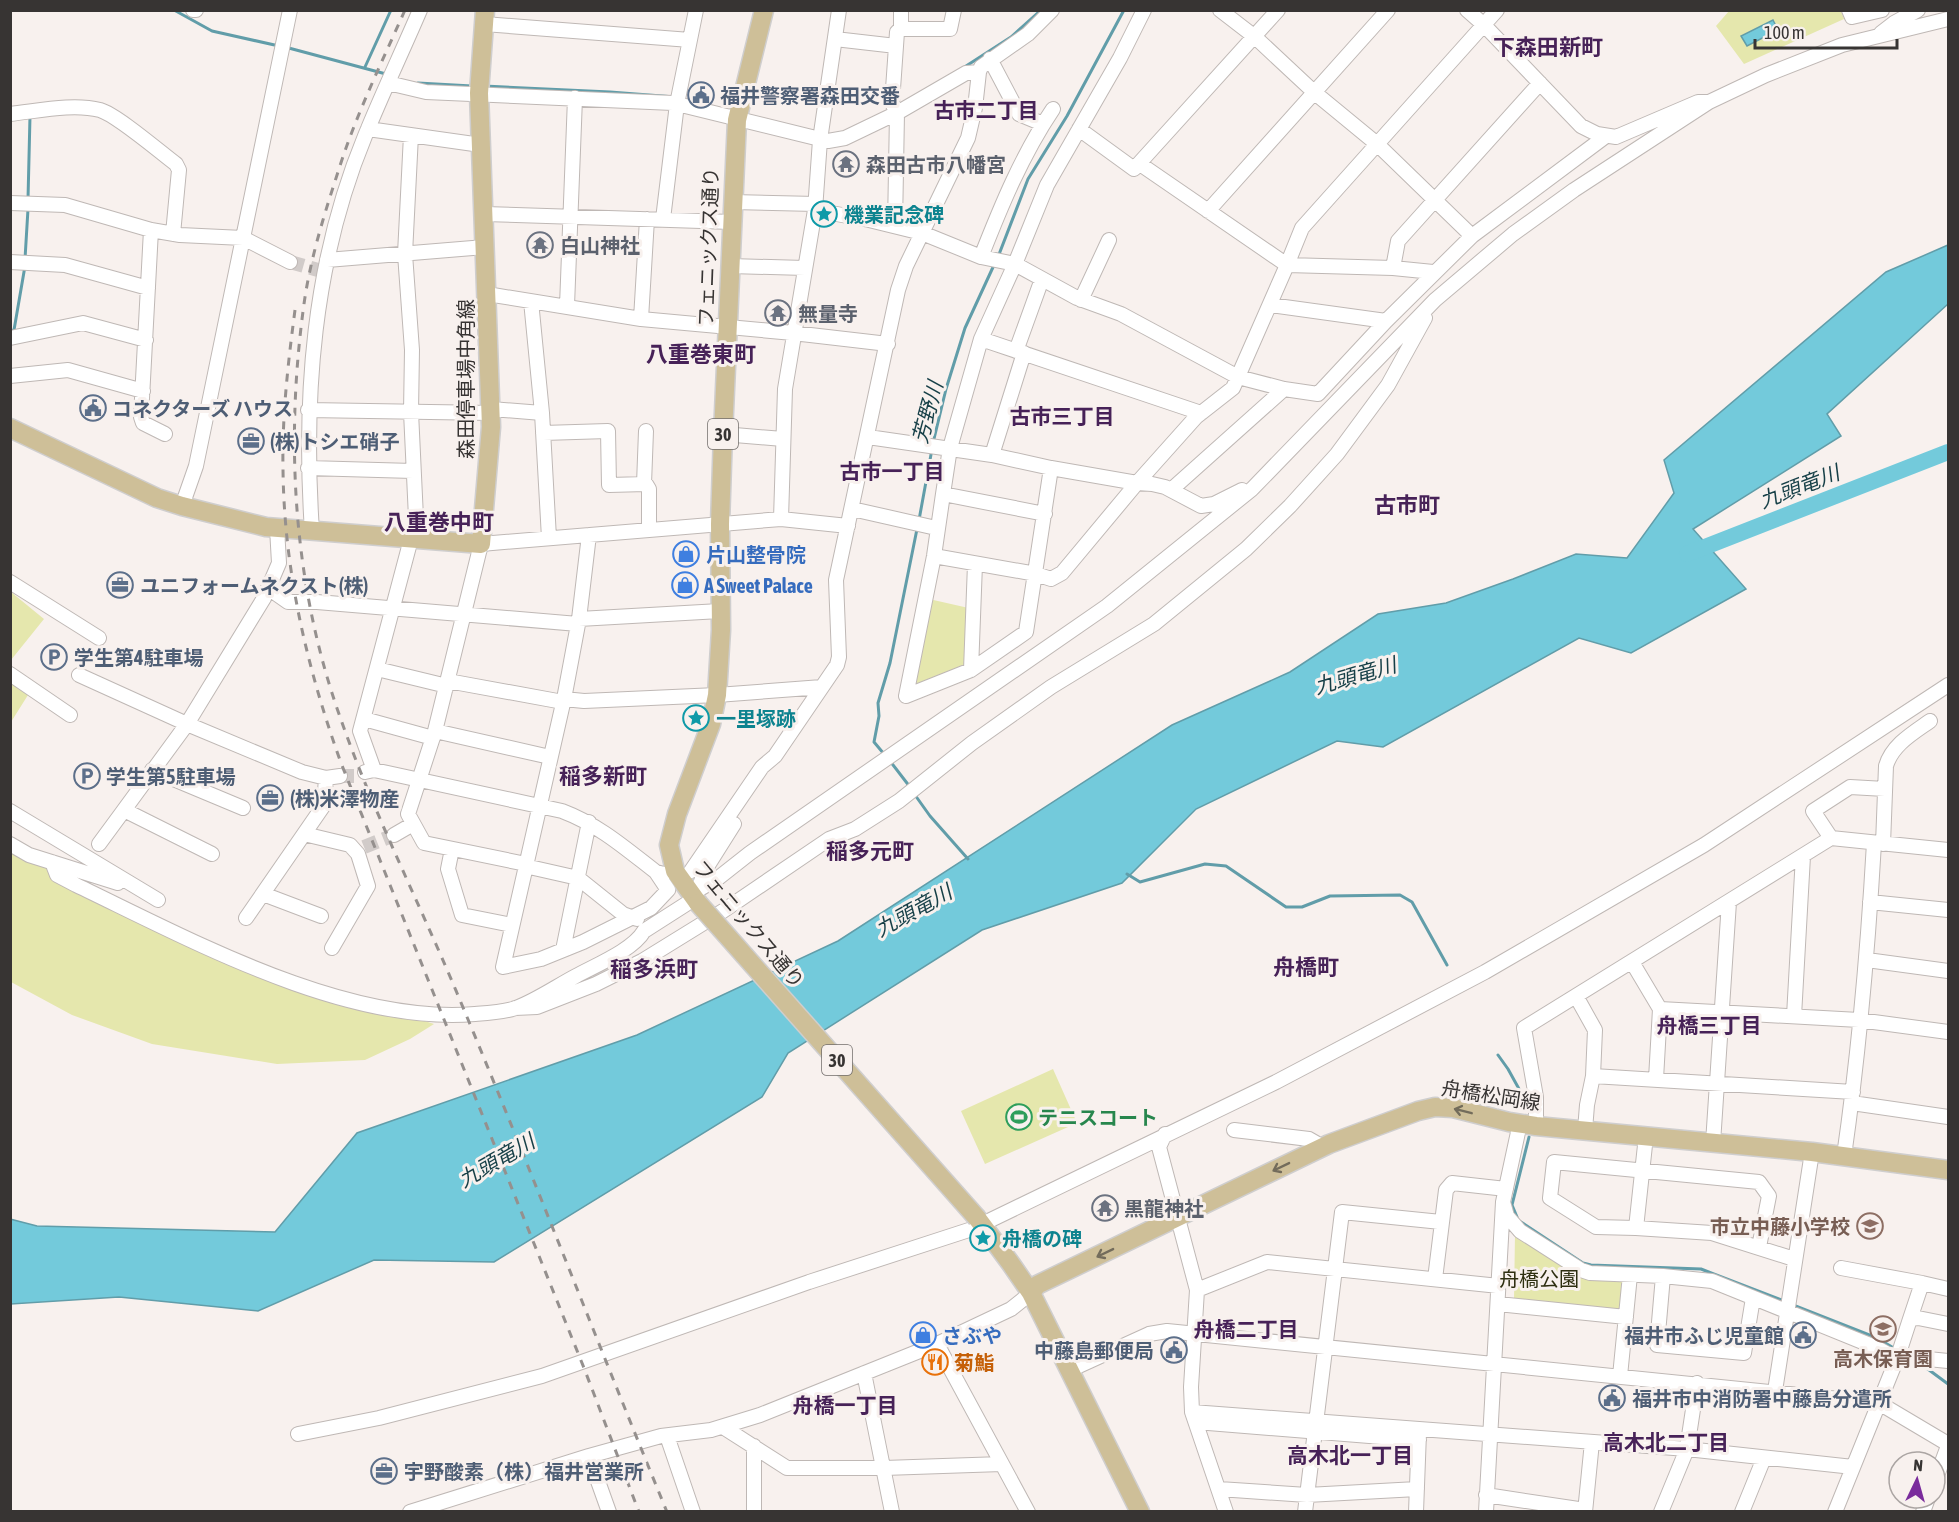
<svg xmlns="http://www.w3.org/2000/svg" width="1959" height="1522" font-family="'Asap Condensed','Noto Sans JP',sans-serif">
<rect width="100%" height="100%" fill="#f8f1ee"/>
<!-- green -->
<path fill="#e5e7ad" d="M1729,11h112l3,8 -100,45 -28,-38z
M11,592l33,27 -33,41v-69z
M929,599l44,10 -2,61 -65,23z
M11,683l17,12 -17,27z
M10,839l156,87 121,50 147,48 -24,15 -45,21 -88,4 -125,-20 -80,-29 -61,-33z
M1053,1069l24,54 -92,41 -24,-53z
M1515,1235l15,7 12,9 83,29 -3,33 -108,-13z"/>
<!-- water -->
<path fill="#73cadb" stroke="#619da9" stroke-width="1.5" d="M1773,20l5,10 -31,16 -6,-10z
M1948,245v59l-121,110 14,22 -148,93 53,60 -115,64 -52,-15 -196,109 -46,-6 -141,68 -74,74 -140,47 -194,123 -26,44 -268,165 -120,-2 -116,51 -139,-14 -108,7 -1,-85 27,7 238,6 82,-99 280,-98 201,-94 334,-216 118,-53 88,-58 68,-11 67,-24 63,-25 51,4 47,-65 -10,-33 222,-188z"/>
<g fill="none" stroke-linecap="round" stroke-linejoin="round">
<!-- stream -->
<path stroke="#619da9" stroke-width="3" d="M174,10l38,21 67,15
M285,47l101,27
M365,67l26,-57
M963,68l48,-31 30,-27
M418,83l54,3
M484,86l126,6 65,5
M28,199l2,-83
M998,257l30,-78 39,-63 57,-106
M25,259l3,-50
M10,331l4,-1 11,-64
M933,443l13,-54 19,-61 29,-63
M919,520l13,-71
M884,754l-10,-12 5,-26 -1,-13 12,-40 27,-134
M890,761l20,26
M915,795l15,21 38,43
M1127,874l13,8 65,-18 21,2 60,41h16l28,-11 70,-1 12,7 35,63
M1498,1055l10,14 21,38
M1517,1217l-5,-12 17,-68
M1521,1222l62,41 8,2 110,4 83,32
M1793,1305l84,33 20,12
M1921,1364l27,20"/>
<!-- river -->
<path stroke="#73cadb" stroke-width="16" d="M1687,554l261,-102"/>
<!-- minor-tunnel -->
<path stroke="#d1cbc9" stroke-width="14" stroke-dasharray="14 7" stroke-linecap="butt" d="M290,262l28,8
M340,776h14l11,-4
M364,847l30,-12"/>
<!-- minor casing -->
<g stroke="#bfb8b5" stroke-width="16">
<path id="minor" d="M193,10h3
M1220,10l35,27 60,56 62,51 95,92
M1467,10l17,15 97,101 16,8 19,3 82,-35h11l57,-27 76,-30 106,-26
M1849,10l3,7 30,-7
M484,24l206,16
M901,29v-19
M1881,33l13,-10 24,-13
M835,39l61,7
M990,59l29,55 24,10
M388,83l38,9 247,11 155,38 17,-3 52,-25 69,-40 13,-1
M10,114c28,-3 63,-11 90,-4 17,5 60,42 76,54l3,6 -6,64
M368,129l113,16
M1079,129l55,40 144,-159
M411,135l-6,119 7,96 -1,62 6,127
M1140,164l147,101 106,3 40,4
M732,202l84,2
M10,203l55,2 86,25 29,5 63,3 47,24
M815,210l54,10 53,13 59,24 34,7 62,34 44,16 117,63 46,12 34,5 68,-73 86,-85 134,-100
M1208,211l180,-201
M484,214l248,8
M663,219l14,-115 19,-94
M895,226l2,-113 -5,-10 5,-71 4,-3h49l4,-19
M151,230l-10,187 2,6 22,11
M981,257c20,-51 41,-102 72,-148
M327,260l158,-13
M10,262l55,3 83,23
M730,266l75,2
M1393,268l5,-27 142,-158
M487,294l154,25 152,14 95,11
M1081,300l28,-60
M531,301l11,112 7,125
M1270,305l116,16
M567,306l8,-208
M641,319l6,-100
M10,338l73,-15 63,17
M981,339l220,74
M1016,351l26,-72
M10,376l58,-6 75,21
M491,409l51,4
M308,410l183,3
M543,433l65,-2 1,54 37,-1 3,5v41
M723,434l60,5
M868,437l124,18 59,13 86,15 15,1 13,3 36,19 13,-2 28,-14
M992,455l32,-102
M308,468l105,3
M644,484l2,-53
M1171,490l113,-101
M943,494l7,-46 31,-109 34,-75 32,-79 73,-127 24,-48
M182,506l14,-40 94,-456
M852,509l84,19
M781,519l4,-130 30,-179 5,-70 19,-130
M312,531c-9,-134 1,-269 53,-395 17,-42 37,-84 55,-126
M589,535l-10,84 -15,80 -61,268 38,-8 42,-17 68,-34 17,-18 -12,-18
M934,556l102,18 15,5 11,-6 75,-90 59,-66 37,-29 54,-123 15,-37 195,-218
M10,582l89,56
M268,588l20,14h29l261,22
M579,619l141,-8
M377,669l70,17
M971,670l4,-106
M10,674l60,41
M79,675l108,49 115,48 24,6
M448,681l115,21
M906,696l28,-140 9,-62 102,20
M906,696l65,-26 55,-38 25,-164
M564,699l20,2 133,-6 105,-8
M364,719l69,19
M435,731l115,26
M152,770l91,38
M374,770l-14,-39 51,-192
M365,772l9,-2 188,41c37,14 63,37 94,61l8,2
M10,811l148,89
M304,834l46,11 8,9 10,32 -36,62
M394,835l19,-11
M1831,838l-18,-27 37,-24 35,2
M10,844l19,11 89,28
M99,844l25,-34
M1883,844l3,-78c6,-21 27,-33 44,-45
M452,849l-4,20 14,46 50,10
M212,854l-88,-44 63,-86 77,-126 15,-35 -2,-35
M52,862l5,13 19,10c115,55 269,140 399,129 13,-1 29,-2 41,-6 21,-8 41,-22 60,-32 20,-11 57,-26 68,-45l50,-32
M526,864l-102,-21 -16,-29 27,-83 46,-187 300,-25 67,7
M525,866l53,12 45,36 14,5
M691,871l71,-104 13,-11 62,-91 2,-8 -3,-77 62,-290 8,-24 62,-128 7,-30 4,-36 2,-5 47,-33 24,-24
M698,890l7,-20 29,-46
M263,894l58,22
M691,894l26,-15 33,-26 357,-247 145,-117 183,-189 78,-66 61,-44 135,-88
M1870,902l78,8
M246,918l78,-113 2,-27 14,-2
M563,950l26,-128
M1867,960l81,11
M1632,962l28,47 -4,70
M1576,996l19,34 -2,46 -6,29 -2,25
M515,1008l22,-1 59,-23 46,-23 81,-50 106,-72 26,-10 44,-28 73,-58 79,-56 103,-63 92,-75 44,-43 47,-52 51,-69 37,-67
M1660,1009l199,11 89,12
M1794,1016l9,-160
M1593,1076l260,16
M1852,1103l96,14
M1536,1126v-29l-12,-69 307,-190 117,12
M1234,1130l75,9 14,8
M1165,1134l-6,13 38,143
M1713,1143l16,-241
M1844,1156c15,-104 24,-208 30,-313
M1503,1202l4,14 13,15 61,39 9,3 73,3 49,5 163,66 22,12
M1636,1228l10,-92
M1759,1247l10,-51 -10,-14 -205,-20 -4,36 46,29 40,1 76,5 82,26
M1841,1268l81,15
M1663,1276l-6,69 87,8 9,-55
M1435,1279l11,-89 6,-7 54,6
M1498,1304l128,13
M1910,1319l12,-36 26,6
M937,1344l91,168
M1898,1356l50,5
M1070,1370l79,-36 18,-3 712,72 69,41
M864,1373l28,139
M1620,1376l10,-101
M1775,1391l37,-239
M1192,1412l495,37 166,18
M1196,1422l223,18
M723,1427l64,41h97l118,-4
M298,1434l81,-16 163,-42 267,-94 163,-53 304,-147 209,-110 219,-127 244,-160
M667,1436l26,76
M754,1446v66
M589,1456l20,56
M1935,1481l13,-35
M1219,1489l88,6 110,-6
M1486,1495l99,15
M410,1512l179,-56 72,-20 50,-6 49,-15 177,-71 74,-35 20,-16
M1226,1512l-34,-100 -1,-25 6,-97 70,-28 232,24
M1305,1512l37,-300 99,10
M1416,1512l3,-79
M1486,1512l17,-310 17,-79
M1585,1512l7,-70
M1661,1512l26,-63 10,-66
M1742,1512l22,-54
M1835,1512l63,-156 12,-37 8,-1 30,6
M1923,1512l5,-14"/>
</g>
<!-- major casing -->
<g stroke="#cfcece" stroke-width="21">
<path id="major" d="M10,428l147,70 25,8 84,21 215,17 10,-117 -12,-334 6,-83
M698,903l-23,-32 -6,-26 8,-31 34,-90 6,-29 4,-65 -1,-106 3,-90 14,-314 27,-110
M977,1218l34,46 20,29 109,219
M1031,1293l6,-8 292,-141 89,-33 17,-4 18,1 56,14 27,4 276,26 136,18"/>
</g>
<!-- minor -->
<use href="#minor" stroke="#fff" stroke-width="14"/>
<!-- major -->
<use href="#major" stroke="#cebf98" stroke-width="18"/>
<!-- rail -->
<path stroke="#95908e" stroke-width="3" stroke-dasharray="8 8" stroke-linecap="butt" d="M405,10c-24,54 -50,107 -67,162 -14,43 -28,88 -34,132 -19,137 -11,279 35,410 33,96 79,186 118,279 72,172 139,346 210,519
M295,310c-7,53 -13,106 -12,159 1,102 24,199 58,294l243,605 55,144"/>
<!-- major-bridge casing -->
<g stroke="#cfcece" stroke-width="21" stroke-linecap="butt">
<path id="major-bridge" d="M698,903l279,315"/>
</g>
<!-- major-bridge -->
<use href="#major-bridge" stroke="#cebf98" stroke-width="18"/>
</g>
<!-- one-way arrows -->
<defs><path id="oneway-shaft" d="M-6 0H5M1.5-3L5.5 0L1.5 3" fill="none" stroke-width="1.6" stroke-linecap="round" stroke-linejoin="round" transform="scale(1.5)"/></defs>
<g stroke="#736c5b">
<use href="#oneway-shaft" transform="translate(1463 1111) rotate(-166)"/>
<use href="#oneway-shaft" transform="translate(1281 1167) rotate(154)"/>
<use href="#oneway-shaft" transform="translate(1105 1253) rotate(154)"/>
</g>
<!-- icons -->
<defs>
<g id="civic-ring" transform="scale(1.35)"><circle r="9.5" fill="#f8f1ee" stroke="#5c6f8a" stroke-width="1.5"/><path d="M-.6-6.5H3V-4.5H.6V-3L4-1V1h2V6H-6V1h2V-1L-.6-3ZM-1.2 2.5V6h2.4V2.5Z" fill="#5c6f8a"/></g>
<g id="temple-ring" transform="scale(1.35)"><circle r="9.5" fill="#f8f1ee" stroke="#6b7280" stroke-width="1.5"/><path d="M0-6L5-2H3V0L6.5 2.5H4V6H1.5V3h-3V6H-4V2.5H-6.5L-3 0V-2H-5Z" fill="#6b7280"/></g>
<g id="sight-ring" transform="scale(1.35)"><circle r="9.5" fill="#f8f1ee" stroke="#0f9aa8" stroke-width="1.5"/><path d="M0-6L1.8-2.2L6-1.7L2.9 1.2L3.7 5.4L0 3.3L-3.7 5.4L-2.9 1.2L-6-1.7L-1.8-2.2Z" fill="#0f9aa8"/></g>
<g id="office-ring" transform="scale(1.35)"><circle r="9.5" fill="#f8f1ee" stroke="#5c6f8a" stroke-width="1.5"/><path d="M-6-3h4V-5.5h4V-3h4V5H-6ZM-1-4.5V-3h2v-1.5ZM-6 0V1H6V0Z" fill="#5c6f8a"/></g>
<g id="shop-ring" transform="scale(1.35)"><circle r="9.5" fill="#f8f1ee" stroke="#3f7fe0" stroke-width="1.5"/><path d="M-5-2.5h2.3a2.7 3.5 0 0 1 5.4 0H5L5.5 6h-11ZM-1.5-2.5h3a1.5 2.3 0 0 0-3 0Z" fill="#3f7fe0"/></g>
<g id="parking-ring" transform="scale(1.35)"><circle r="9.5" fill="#f8f1ee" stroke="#5c6f8a" stroke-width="1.5"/><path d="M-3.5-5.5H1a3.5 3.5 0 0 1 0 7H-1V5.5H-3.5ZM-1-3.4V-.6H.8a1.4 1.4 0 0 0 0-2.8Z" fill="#5c6f8a"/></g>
<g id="stadium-ring" transform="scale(1.35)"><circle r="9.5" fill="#f8f1ee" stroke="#2e9e5b" stroke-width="1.5"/><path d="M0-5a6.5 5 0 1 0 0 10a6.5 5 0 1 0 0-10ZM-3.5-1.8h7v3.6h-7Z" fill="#2e9e5b"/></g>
<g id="school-ring" transform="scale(1.35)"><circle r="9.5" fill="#f8f1ee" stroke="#8d6e63" stroke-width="1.5"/><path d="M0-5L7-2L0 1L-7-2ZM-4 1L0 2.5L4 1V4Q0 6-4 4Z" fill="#8d6e63"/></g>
<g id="restaurant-ring" transform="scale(1.35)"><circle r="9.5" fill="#f8f1ee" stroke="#e8710a" stroke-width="1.5"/><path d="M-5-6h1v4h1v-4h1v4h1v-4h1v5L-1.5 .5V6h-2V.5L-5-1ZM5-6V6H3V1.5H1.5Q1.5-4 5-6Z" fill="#e8710a"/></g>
</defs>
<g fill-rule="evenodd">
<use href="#civic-ring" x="701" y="95"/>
<use href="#temple-ring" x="846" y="164"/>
<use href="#sight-ring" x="824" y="214"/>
<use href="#temple-ring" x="540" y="245"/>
<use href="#temple-ring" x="778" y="313"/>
<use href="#civic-ring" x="93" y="408"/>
<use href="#office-ring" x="251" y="441"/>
<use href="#shop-ring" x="686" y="554"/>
<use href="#office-ring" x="120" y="585"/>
<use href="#shop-ring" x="685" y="585"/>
<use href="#parking-ring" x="54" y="657"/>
<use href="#sight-ring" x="696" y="718"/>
<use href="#parking-ring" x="87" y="776"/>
<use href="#office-ring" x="270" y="798"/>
<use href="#stadium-ring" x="1019" y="1117"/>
<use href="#temple-ring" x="1105" y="1208"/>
<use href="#school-ring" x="1870" y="1226"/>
<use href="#sight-ring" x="983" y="1238"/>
<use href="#school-ring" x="1883" y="1329"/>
<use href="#shop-ring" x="923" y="1335"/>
<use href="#civic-ring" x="1803" y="1335"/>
<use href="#civic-ring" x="1174" y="1350"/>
<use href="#restaurant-ring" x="935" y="1362"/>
<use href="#civic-ring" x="1612" y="1398"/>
<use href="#office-ring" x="384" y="1471"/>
</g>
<g text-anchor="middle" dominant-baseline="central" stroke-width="6" stroke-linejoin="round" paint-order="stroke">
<!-- shield labels -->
<g fill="#f8f1ee" stroke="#716d6b" stroke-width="1.5">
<rect x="708" y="419" width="30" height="30" rx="4.5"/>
<rect x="822" y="1045" width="30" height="30" rx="4.5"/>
</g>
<g font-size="18" font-weight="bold" fill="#373433">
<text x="723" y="434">30</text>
<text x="837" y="1060">30</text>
</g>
<!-- service labels -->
<g font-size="20" font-weight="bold" fill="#4e5e75" stroke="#f8f1ee" text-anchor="start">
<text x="720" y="95">福井警察署森田交番</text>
<text x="112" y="408">コネクターズ ハウス</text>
<text x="270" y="441">(株)トシエ硝子</text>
<text x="140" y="585">ユニフォームネクスト(株)</text>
<text x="74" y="657">学生第4駐車場</text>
<text x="106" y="776">学生第5駐車場</text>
<text x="290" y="798">(株)米澤物産</text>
<text x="1784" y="1335" text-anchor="end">福井市ふじ児童館</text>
<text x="1154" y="1350" text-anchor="end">中藤島郵便局</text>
<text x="1632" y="1398">福井市中消防署中藤島分遣所</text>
<text x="404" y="1471">宇野酸素（株）福井営業所</text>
</g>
<!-- worship labels -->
<g font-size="20" font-weight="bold" fill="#5b616d" stroke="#f8f1ee" text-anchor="start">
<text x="866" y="164">森田古市八幡宮</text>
<text x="560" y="245">白山神社</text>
<text x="798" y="313">無量寺</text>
<text x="1124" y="1208">黒龍神社</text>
</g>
<!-- culture labels -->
<g font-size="20" font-weight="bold" fill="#0d838f" stroke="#f8f1ee" text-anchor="start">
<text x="844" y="214">機業記念碑</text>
<text x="716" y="718">一里塚跡</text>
<text x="1002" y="1238">舟橋の碑</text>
</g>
<!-- street labels -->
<g font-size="20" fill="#373433" stroke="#f8f1ee">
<text transform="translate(708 247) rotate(-88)">フェニックス通り</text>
<text transform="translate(465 379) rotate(-90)">森田停車場中角線</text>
<text transform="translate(749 924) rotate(50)">フェニックス通り</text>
<text transform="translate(1491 1095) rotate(9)">舟橋松岡線</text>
</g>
<!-- shop labels -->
<g font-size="20" font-weight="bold" fill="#366cbe" stroke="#f8f1ee" text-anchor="start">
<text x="706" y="554">片山整骨院</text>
<text x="704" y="585">A Sweet Palace</text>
<text x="942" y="1335">さぶや</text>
</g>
<!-- leisure labels -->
<g font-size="20" font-weight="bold" fill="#27864d" stroke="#f8f1ee" text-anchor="start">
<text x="1038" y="1117">テニスコート</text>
</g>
<!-- education labels -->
<g font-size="20" font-weight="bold" fill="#785e54" stroke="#f8f1ee" text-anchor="end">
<text x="1850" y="1226">市立中藤小学校</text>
<text x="1883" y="1358" text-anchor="middle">高木保育園</text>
</g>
<!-- park labels -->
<g font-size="20" fill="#2e2f11" stroke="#f8f1ee">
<text x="1539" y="1278">舟橋公園</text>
</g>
<!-- food labels -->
<g font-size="20" font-weight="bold" fill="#c56008" stroke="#f8f1ee" text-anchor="start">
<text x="954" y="1362">菊鮨</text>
</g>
<!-- neighbourhood labels -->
<g font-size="21" font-weight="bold" fill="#472258" stroke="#f8f1ee">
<text x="986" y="110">古市二丁目</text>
<text x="1062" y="416">古市三丁目</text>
<text x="892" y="471">古市一丁目</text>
<text x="1709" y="1025">舟橋三丁目</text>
<text x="1246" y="1329">舟橋二丁目</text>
<text x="845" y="1405">舟橋一丁目</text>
<text x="1666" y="1442">高木北二丁目</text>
<text x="1350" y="1455">高木北一丁目</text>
</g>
<!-- water labels -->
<g font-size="21" font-style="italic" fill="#163f47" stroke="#f8f1ee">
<text transform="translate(927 412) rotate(-75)">芳野川</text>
<text transform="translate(1799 486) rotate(-21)">九頭竜川</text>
<text transform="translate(1355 675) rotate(-16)">九頭竜川</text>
<text transform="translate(913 910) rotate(-29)">九頭竜川</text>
<text transform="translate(496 1160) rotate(-30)">九頭竜川</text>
</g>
<!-- quarter labels -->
<g font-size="22" font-weight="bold" fill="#472258" stroke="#f8f1ee">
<text x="1548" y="47">下森田新町</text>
<text x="701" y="354">八重巻東町</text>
<text x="1407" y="505">古市町</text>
<text x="439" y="522">八重巻中町</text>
<text x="603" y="776">稲多新町</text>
<text x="870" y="851">稲多元町</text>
<text x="1306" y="967">舟橋町</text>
<text x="654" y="969">稲多浜町</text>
</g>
</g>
<!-- border -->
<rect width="1959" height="1522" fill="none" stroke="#373433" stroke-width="24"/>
<!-- north arrow -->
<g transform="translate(1917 1480) rotate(5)"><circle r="28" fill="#f8f1ee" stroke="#aba5a3" stroke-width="1.5"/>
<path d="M0-4.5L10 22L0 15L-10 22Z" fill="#7a2b9c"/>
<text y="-9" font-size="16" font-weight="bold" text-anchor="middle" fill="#373433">N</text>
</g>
<!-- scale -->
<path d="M1755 39v9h142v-9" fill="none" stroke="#373433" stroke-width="3"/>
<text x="1764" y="39" font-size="18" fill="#373433" stroke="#f8f1ee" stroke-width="4.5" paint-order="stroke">100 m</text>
</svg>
